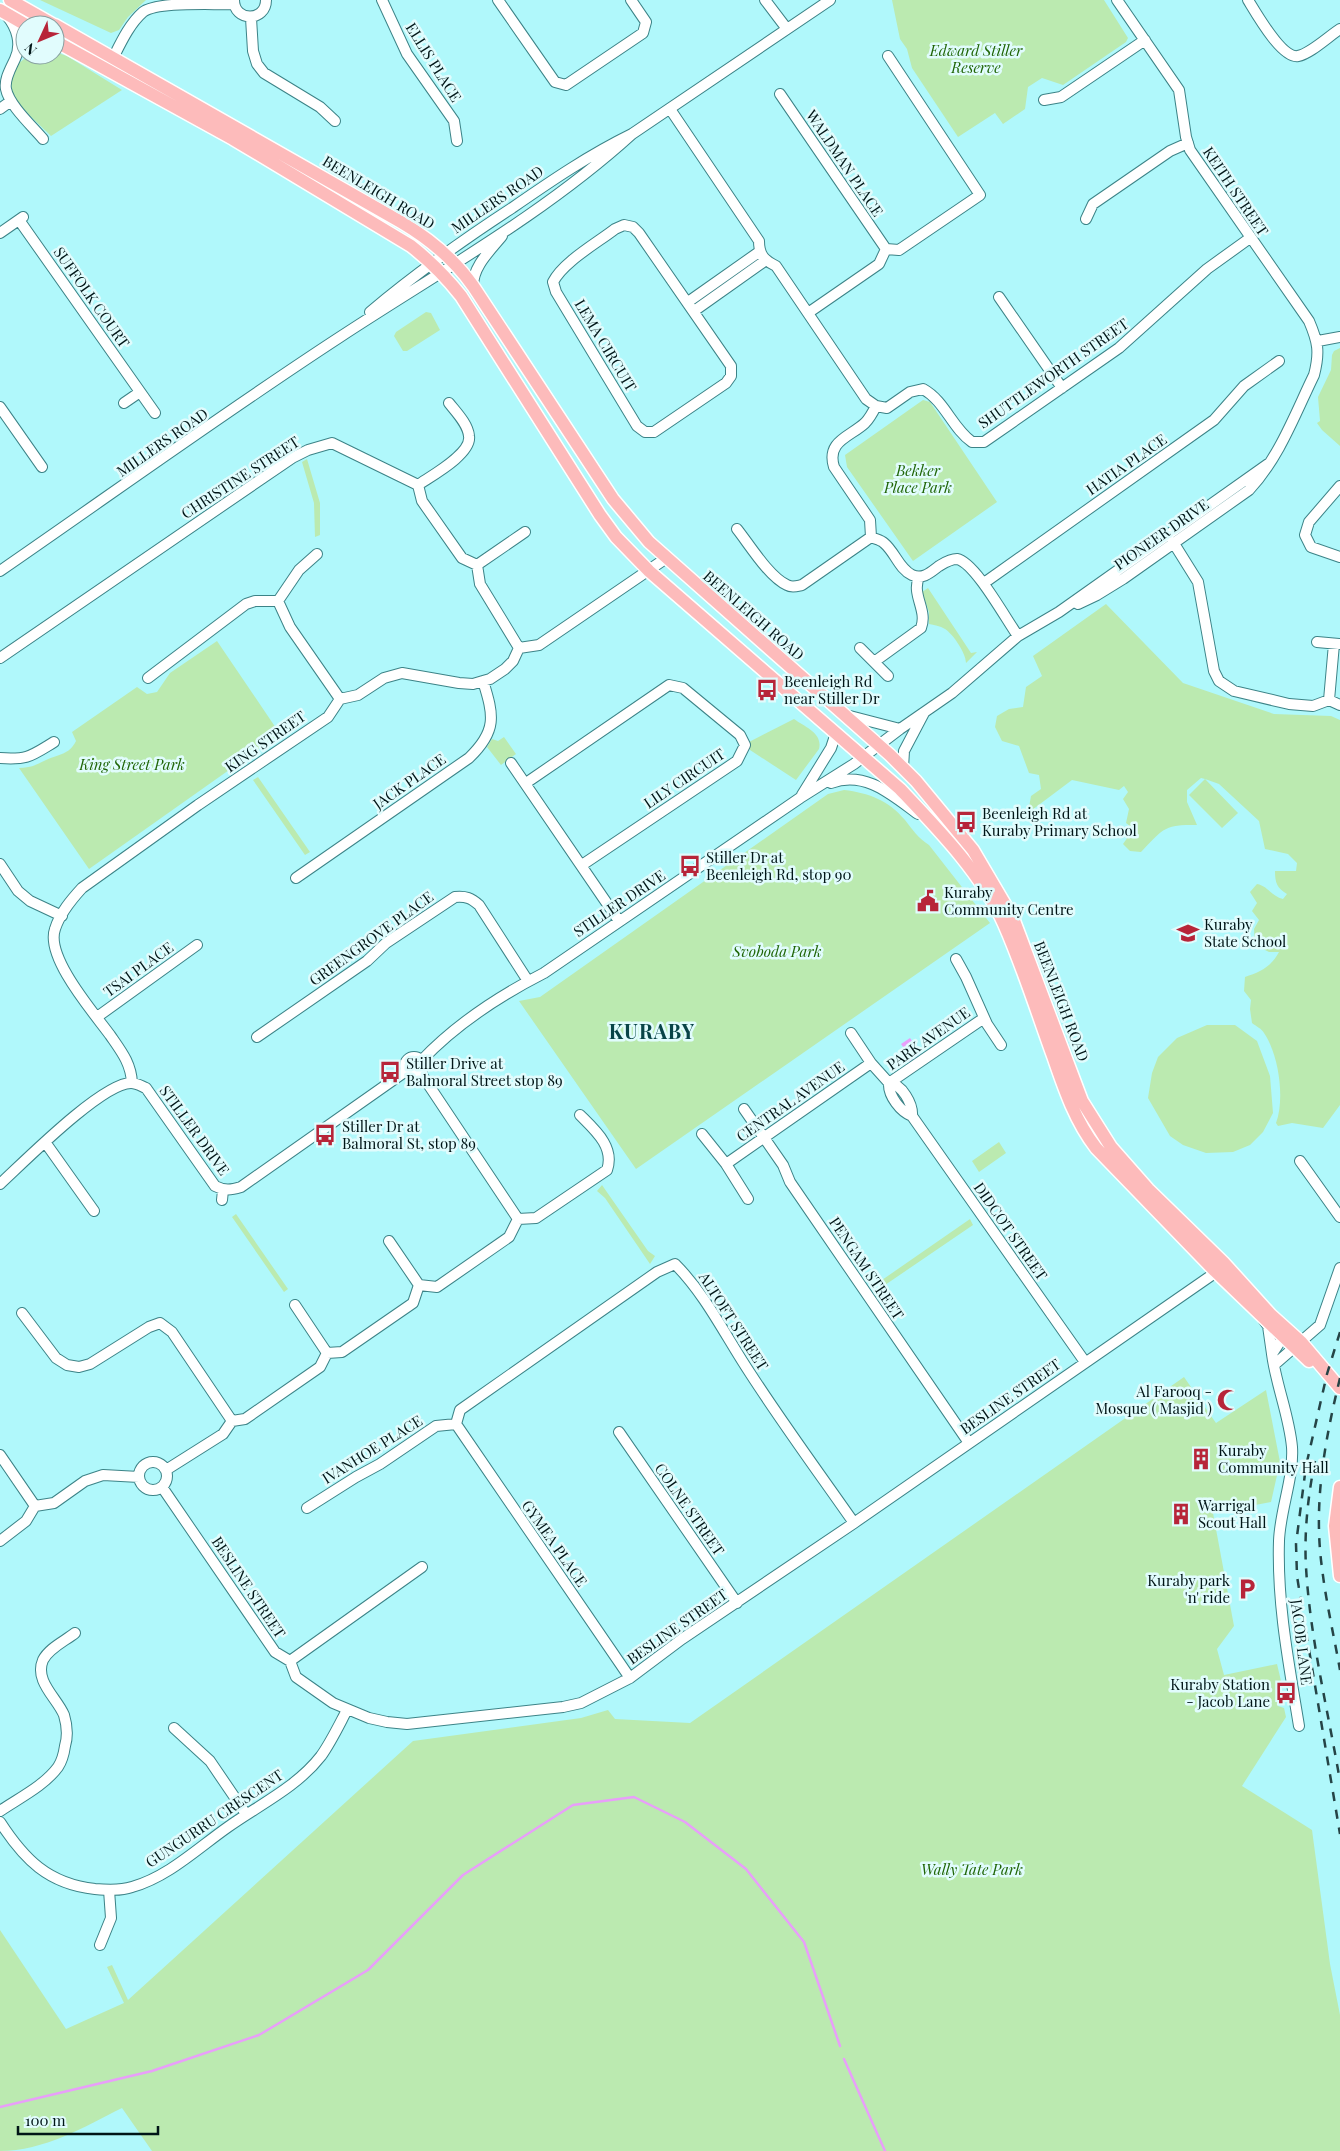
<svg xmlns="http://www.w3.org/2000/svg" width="1340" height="2151" font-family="'Playfair Display',serif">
<rect width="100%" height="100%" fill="#b0f8fb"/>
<!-- green -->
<path fill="#bbeab0" d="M40,0h106l-18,17 -9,13 -8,3z
M892,0h212l24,38 -2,4 -63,43 -21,-7 -14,9 -3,22 -22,15 -8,-11 -37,24 -46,-69 -5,-19 -7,-10z
M55,52l12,4 55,34 -71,46c-11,-11 -32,-29 -38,-43 -6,-14 4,-34 19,-38 6,-2 16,0 23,0z
M426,312l5,1 9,17 -33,21h-4l-9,-15 2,-4z
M1340,348v98l-18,-16 -5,-7 3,-2 -2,-24 13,-27 1,-15 2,-4z
M923,400l7,2 67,100 -84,59 -66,-94 -2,-12z
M307,459l13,44v32l-5,2 -1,-34 -12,-41z
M928,588l43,65 6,-1 -11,11c0,-10 -13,-29 -21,-34 -5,-3 -11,-4 -16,-5v-12l-7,-20z
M1106,604l77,79 91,31 57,2 9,4v385l-17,23 -31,-5 -14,3 -2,-3c9,-24 3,-68 -12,-90 -2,-4 -8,-7 -12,-10l-2,-14 1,-9 -7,-9 1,-14c15,-5 26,-10 34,-25h-10l-14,-7 -1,-16 5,-9 -7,-9 5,-8 -7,-11 7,-8c11,2 14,12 26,15l4,-5c-10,-6 -12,-11 -12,-23h21l1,-8 -9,-9 -23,-5 -6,-28 -40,-37 -14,-5 33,34 -16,15 -33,-33 16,-16 -4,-1 -14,12v12l10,23c-33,-1 -34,4 -56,27l-11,-1 -7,-7 5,-7 7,-3v-4l-9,-7 3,-14 -6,-10 5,-7 -4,-6 -5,4 -47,-10 -44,33 3,-17 10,-7 -2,-14 -10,-2 -10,-27 -17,-5 -7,-14 2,-11 12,-7 14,-2 3,-20 16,-11 -9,-20z
M217,641l63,93 -191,135 -70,-101c15,-1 14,-2 27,-8 13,-6 23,-5 30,-19l-4,-9 65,-45 10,7 10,-2 13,-19z
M794,719c11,8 29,14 25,30l-23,31 -46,-30 -1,-8z
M504,737l12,17 -15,11 -14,-18 5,-8 6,2z
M258,777l52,75 -5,3 -52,-75z
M844,790c25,3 44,10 61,30 8,10 13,18 24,25l61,78 -354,246 -117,-168 21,-4 288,-203z
M1207,1025h28l22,16 13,35 3,37 -10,19 -13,13 -17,7 -27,1 -23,-8 -13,-9 -22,-38 4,-25 6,-16 19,-19z
M999,1142l7,11 -27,19 -7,-11z
M602,1185l46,66 7,5 -5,8 -45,-66 -8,-7z
M236,1214l52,75 -4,3 -52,-75z
M970,1219l3,6 -88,60 -3,-5z
M1184,1377l32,46 50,-33 14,72 -9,40 -58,11 21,113 -17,23 7,26 53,-11 4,17 -5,10 2,15 6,2 2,9 -44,69 70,44 18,134 10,51v136h-1188l-30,-43c-38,19 -78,43 -122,43v-221l66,99 58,-26 -17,-36 5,-2 16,35 285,-259 168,-23 27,-8 7,9 75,4z"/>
<!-- water -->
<path fill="#e89ff9" d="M910,1038l11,15 -12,9 -7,-8 4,-3 -5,-7z"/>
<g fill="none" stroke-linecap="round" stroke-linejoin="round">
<!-- stream -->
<path stroke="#e89ff9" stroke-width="2.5" d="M844,2059l41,92
M0,2107l152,-36 107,-36 109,-65 95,-95 110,-70 61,-8 51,25 61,47 58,73 36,104"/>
<!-- minor casing -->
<g stroke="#3c8387" stroke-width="12">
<path id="minor" d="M234,0c0,22 32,22 32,0
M382,0l25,54 47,67 3,20
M498,0l57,82 11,3 77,-52 3,-11 -15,-22
M765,0l22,29
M1248,0c8,13 34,59 50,56 12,-2 31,-20 42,-27
M7,16c10,12 15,28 8,43 -4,9 -11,20 -9,30 3,16 26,37 37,50
M251,18l2,33 4,13 7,9 56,34 15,14
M110,64c9,-17 18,-39 33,-52 15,-11 71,-7 91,-8
M780,94l106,155
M1044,100l17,-3 84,-57
M0,109l11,-8
M670,109l89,132c0,14 5,19 17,25l90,133 10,7 11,2 23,-16 13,-3c22,12 29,39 49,53h12l135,-94 88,-79 43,-31
M1086,219l7,-15 77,-53 18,-8
M19,220l136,193
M624,225l9,2 6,6 92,133v10l-5,7 -72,49h-9l-8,-6 -81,-134 -3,-10c10,-20 44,-39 62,-53z
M0,233l23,-16
M473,286c0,-20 17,-35 29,-50
M999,297l63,91
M688,302l71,-50
M694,311l72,-51
M370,312c45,-38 93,-72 142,-104 39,-27 77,-53 120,-74l198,-134
M808,313l71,-49 7,-15 13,1 81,-55 -92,-139
M1318,341l22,-4
M124,403l16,-11
M876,406c-3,6 -6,12 -11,17 -15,14 -39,18 -31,44l36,53 1,17c4,2 10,3 13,6 11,9 15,26 28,32 11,5 19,-3 27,-9 5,-3 11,-7 18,-7 18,3 50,62 61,77
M0,407l42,60
M418,485c13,-9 54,-31 51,-49 -1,-12 -13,-24 -20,-33
M1340,486l-31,36 -4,13 6,12 29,10
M737,529c12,15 32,48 50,56 5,3 10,1 15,0l69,-48
M1173,542l25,40 16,89 5,10 15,10 55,13 24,2 16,-6 11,5
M317,554l-18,16 -21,31 12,26 50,72
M477,565l48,-33
M0,571c113,-78 225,-159 340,-234 99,-65 204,-123 292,-203
M984,583l230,-163 30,-34 35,-25
M1078,604l19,-9 26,-16 126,-89c30,-32 46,-76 65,-115 6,-23 4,-33 -5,-54l-119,-171 -4,-13 -7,-47 -62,-90
M1317,642l22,2
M860,648l28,28
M0,658l292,-200 16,-8 24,-7 86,42 4,16 40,57 15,7 3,19 39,64
M874,662l47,-34c7,-18 -10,-33 -2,-51
M148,678l98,-74 9,-3h23
M1329,700l5,-56
M846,715l54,14
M0,758c28,2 31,-2 54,-16
M511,763l108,158
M903,768l1,-17 20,-38
M526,783l143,-98 14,3 57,47 5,10 -8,16 -155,104
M831,783c34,-13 61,12 87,31
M802,795l29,-47 5,-15
M0,864l18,27 12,10 32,15
M296,878l173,-120c28,-27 25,-42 14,-77
M956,959l10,18 21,47 14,21
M97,1017l100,-72
M851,1033l20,30 18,20c13,1 24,21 23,33
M257,1037l110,-76 19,-18 69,-46c11,-1 16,1 24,8l49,76
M405 1066a9 9 0 1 1 18 0a9 9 0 1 1-18 0Z
M421,1061c35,-37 78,-65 123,-88l256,-175 54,-34 46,-35 52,-36 66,-57 41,-24 209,-148
M132,1083c-1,-20 -11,-32 -22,-48 -16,-22 -65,-78 -55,-106 5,-16 16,-29 27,-41l116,-83 130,-88 12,-18 18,-4 26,-17 18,-5 57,10 14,1 10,-3 7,-2 15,-10 8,-8 6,-13 20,-3 126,-86
M889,1083c-1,13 12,29 23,33l173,246
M889,1083l95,-65
M744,1109l39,56 7,17 179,261
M702,1134l24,30 22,35
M45,1142l49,69
M1300,1161l40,56
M726,1164l145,-101
M0,1184c24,-22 102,-101 131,-101 6,0 10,3 15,5l69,98c10,5 16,4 26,1l165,-116
M222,1200l1,-10
M518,1219l18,-1 71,-48c8,-23 -12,-40 -27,-55
M389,1241l30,44
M295,1305l32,48
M22,1313l34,45 11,7 12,2 11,-3 59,-37 11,-4 12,9 60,89
M1263,1319l5,7 4,28
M1283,1337l-11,17c4,31 17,61 20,93 2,31 -12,63 -13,94 -2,63 10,124 20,185
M1274,1365l46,-40 20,-57
M456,1424l4,-14 197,-138 18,-8c31,31 51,73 75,109 33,51 69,100 104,150
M456,1424l174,254
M619,1432l118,171
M0,1455l35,51
M139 1476a14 14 0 1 1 28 0a14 14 0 1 1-28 0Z
M166,1470l57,-36 9,-13 13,-2 75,-52 7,-14 15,-1 71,-49 6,-18 18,2 72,-50 9,-18 -98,-147
M162,1487l113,165 15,9 6,16 37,26 36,15 18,4 20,2 156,-17 18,-4 49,-25 52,-39 172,-116 358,-248 7,-8
M307,1508l49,-31 24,-13 56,-38 20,-2
M0,1541l26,-20 9,-15 19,-3 31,-22 18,-6 36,2
M290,1661l132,-94
M174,1728l36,33 36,53
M0,1811c19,-13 44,-25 58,-44 4,-6 6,-14 7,-21 3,-10 2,-21 -1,-31 -7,-17 -30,-34 -21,-55 6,-12 22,-19 32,-27
M0,1822c24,37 48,62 95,67 12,1 25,2 37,-2 36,-10 66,-39 96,-60 31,-22 69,-40 93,-71 10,-14 18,-31 26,-46
M100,1945l11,-27 -2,-28"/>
</g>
<!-- major casing -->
<g stroke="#fff" stroke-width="15">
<path id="major" d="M10,0l44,25
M0,10l26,15
M55,25l346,197c29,17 53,37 72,64l140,213 36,43 241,213 26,26 57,69 40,68 69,183 29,46 37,42 75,73 48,53 30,27 39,46
M55,41l178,98 178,107c19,15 35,31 50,50l139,219 16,22 33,34 251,218c37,39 82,85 104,135 19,43 33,88 49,132 11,32 22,65 43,92l119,123 94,90
M1340,1487l-5,39 5,50"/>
</g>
<!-- minor -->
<use href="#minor" stroke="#fff" stroke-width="10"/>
<!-- major -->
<use href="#major" stroke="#fdbbbb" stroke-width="12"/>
<!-- rail -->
<path stroke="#254446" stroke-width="2.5" stroke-dasharray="9 9" stroke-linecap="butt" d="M1340,1332l-13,42 -21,92 -10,78 1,32 6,38 37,220
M1340,1378c-15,62 -27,125 -18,190 4,34 12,68 18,102
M1315,1461c-7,34 -11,72 -9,106 4,71 22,144 34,214"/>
</g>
<!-- icons -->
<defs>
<g id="bus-bare" transform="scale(1.725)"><path d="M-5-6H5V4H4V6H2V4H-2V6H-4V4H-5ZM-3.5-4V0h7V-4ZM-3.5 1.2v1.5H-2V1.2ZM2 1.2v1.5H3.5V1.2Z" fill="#b72539" stroke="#e1fcfd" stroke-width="2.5" paint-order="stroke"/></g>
<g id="civic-bare" transform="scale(1.725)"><path d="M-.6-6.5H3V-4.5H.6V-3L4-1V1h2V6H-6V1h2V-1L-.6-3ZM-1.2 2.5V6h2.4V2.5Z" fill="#b72539" stroke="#e1fcfd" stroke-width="2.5" paint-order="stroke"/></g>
<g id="school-bare" transform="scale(1.725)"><path d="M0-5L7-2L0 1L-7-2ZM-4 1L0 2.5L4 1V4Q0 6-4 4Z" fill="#b72539" stroke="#e1fcfd" stroke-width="2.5" paint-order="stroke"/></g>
<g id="mosque-bare" transform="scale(1.725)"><path d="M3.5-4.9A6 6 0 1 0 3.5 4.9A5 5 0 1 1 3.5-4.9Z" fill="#b72539" stroke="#e1fcfd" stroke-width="2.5" paint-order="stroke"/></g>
<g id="building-bare" transform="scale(1.725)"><path d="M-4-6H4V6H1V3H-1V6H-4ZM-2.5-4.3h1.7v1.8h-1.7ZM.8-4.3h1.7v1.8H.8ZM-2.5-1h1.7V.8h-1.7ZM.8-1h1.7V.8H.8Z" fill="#b72539" stroke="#e1fcfd" stroke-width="2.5" paint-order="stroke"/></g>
<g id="parking-bare" transform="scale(1.725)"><path d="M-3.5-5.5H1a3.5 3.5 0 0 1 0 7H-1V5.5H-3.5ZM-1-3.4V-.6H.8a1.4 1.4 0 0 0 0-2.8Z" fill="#b72539" stroke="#e1fcfd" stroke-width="2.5" paint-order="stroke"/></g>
</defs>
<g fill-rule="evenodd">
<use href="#bus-bare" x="767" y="690"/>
<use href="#bus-bare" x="966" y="822"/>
<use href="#bus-bare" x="690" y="866"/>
<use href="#civic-bare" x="928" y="901"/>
<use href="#school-bare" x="1188" y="933"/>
<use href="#bus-bare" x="390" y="1072"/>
<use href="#bus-bare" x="325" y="1135"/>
<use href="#mosque-bare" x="1228" y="1400"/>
<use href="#building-bare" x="1201" y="1459"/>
<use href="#building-bare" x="1181" y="1514"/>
<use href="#parking-bare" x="1247" y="1589"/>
<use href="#bus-bare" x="1286" y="1693"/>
</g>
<g text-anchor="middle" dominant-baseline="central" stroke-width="5" stroke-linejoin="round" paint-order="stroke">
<!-- park labels -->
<g font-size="15" font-style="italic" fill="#1f6506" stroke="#e1fcfd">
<text x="976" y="50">Edward Stiller<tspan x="976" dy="17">Reserve</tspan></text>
<text x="918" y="470">Bekker<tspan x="918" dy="17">Place Park</tspan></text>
<text x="132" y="764">King Street Park</text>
<text x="777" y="951">Svoboda Park</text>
<text x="972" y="1869">Wally Tate Park</text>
</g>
<!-- street labels -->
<g font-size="15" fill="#001517" stroke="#e1fcfd">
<text transform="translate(434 62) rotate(58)">ELLIS PLACE</text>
<text transform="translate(845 163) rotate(56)">WALDMAN PLACE</text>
<text transform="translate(1236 191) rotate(56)">KEITH STREET</text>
<text transform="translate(379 192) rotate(31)">BEENLEIGH ROAD</text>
<text transform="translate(497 199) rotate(-34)">MILLERS ROAD</text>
<text transform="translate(92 297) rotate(55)">SUFFOLK COURT</text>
<text transform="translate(606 345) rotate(59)">LEMA CIRCUIT</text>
<text transform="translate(1053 373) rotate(-35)">SHUTTLEWORTH STREET</text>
<text transform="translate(162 442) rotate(-35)">MILLERS ROAD</text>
<text transform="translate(1126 464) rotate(-35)">HATIA PLACE</text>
<text transform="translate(240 477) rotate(-33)">CHRISTINE STREET</text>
<text transform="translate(1161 534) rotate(-35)">PIONEER DRIVE</text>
<text transform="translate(754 615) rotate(41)">BEENLEIGH ROAD</text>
<text transform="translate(265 741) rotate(-35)">KING STREET</text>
<text transform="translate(684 778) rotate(-34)">LILY CIRCUIT</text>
<text transform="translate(409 781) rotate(-35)">JACK PLACE</text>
<text transform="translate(619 903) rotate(-34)">STILLER DRIVE</text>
<text transform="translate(371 938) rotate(-36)">GREENGROVE PLACE</text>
<text transform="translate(138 969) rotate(-36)">TSAI PLACE</text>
<text transform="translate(1062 1001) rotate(69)">BEENLEIGH ROAD</text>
<text transform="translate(928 1038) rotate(-35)">PARK AVENUE</text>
<text transform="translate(790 1101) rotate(-35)">CENTRAL AVENUE</text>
<text transform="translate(195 1130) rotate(54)">STILLER DRIVE</text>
<text transform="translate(1011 1231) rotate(55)">DIDCOT STREET</text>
<text transform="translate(867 1268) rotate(56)">PENGAM STREET</text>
<text transform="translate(734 1321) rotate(57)">ALTOFT STREET</text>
<text transform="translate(1010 1396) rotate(-35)">BESLINE STREET</text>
<text transform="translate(372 1449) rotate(-32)">IVANHOE PLACE</text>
<text transform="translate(690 1509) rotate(55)">COLNE STREET</text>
<text transform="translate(555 1543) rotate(55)">GYMEA PLACE</text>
<text transform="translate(249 1587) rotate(56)">BESLINE STREET</text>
<text transform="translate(677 1626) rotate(-35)">BESLINE STREET</text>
<text transform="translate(1302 1642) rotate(83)">JACOB LANE</text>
<text transform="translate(214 1818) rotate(-34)">GUNGURRU CRESCENT</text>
</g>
<!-- poi labels -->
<g font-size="15" fill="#001517" stroke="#e1fcfd" text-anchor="start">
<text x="784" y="681">Beenleigh Rd<tspan x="784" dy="17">near Stiller Dr</tspan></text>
<text x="982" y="813">Beenleigh Rd at<tspan x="982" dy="17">Kuraby Primary School</tspan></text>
<text x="706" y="857">Stiller Dr at<tspan x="706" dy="17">Beenleigh Rd, stop 90</tspan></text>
<text x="944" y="892">Kuraby<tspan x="944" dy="17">Community Centre</tspan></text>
<text x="1204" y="924">Kuraby<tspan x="1204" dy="17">State School</tspan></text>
<text x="406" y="1063">Stiller Drive at<tspan x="406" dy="17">Balmoral Street stop 89</tspan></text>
<text x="342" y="1126">Stiller Dr at<tspan x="342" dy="17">Balmoral St, stop 89</tspan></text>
<text x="1212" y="1391" text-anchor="end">Al Farooq -<tspan x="1212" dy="17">Mosque ( Masjid )</tspan></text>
<text x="1218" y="1450">Kuraby<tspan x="1218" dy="17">Community Hall</tspan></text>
<text x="1198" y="1505">Warrigal<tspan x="1198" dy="17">Scout Hall</tspan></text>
<text x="1230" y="1580" text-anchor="end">Kuraby park<tspan x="1230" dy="17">'n' ride</tspan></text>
<text x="1270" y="1684" text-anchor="end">Kuraby Station<tspan x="1270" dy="17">- Jacob Lane</tspan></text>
</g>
<!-- district labels -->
<g font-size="20" font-weight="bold" letter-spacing="1" fill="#084447" stroke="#e1fcfd">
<text x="652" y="1030">KURABY</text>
</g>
</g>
<!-- north arrow -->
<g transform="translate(40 40) rotate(226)"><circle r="24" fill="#e1fcfd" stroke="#87a0a1"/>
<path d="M0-4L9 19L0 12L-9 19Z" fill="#b72539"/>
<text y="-8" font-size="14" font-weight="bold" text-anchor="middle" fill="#001517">N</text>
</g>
<!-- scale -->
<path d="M18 2126v8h140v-8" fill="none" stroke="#001517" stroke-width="2.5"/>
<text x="25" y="2126" font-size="15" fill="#001517" stroke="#e1fcfd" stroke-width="4" paint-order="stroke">100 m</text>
</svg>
